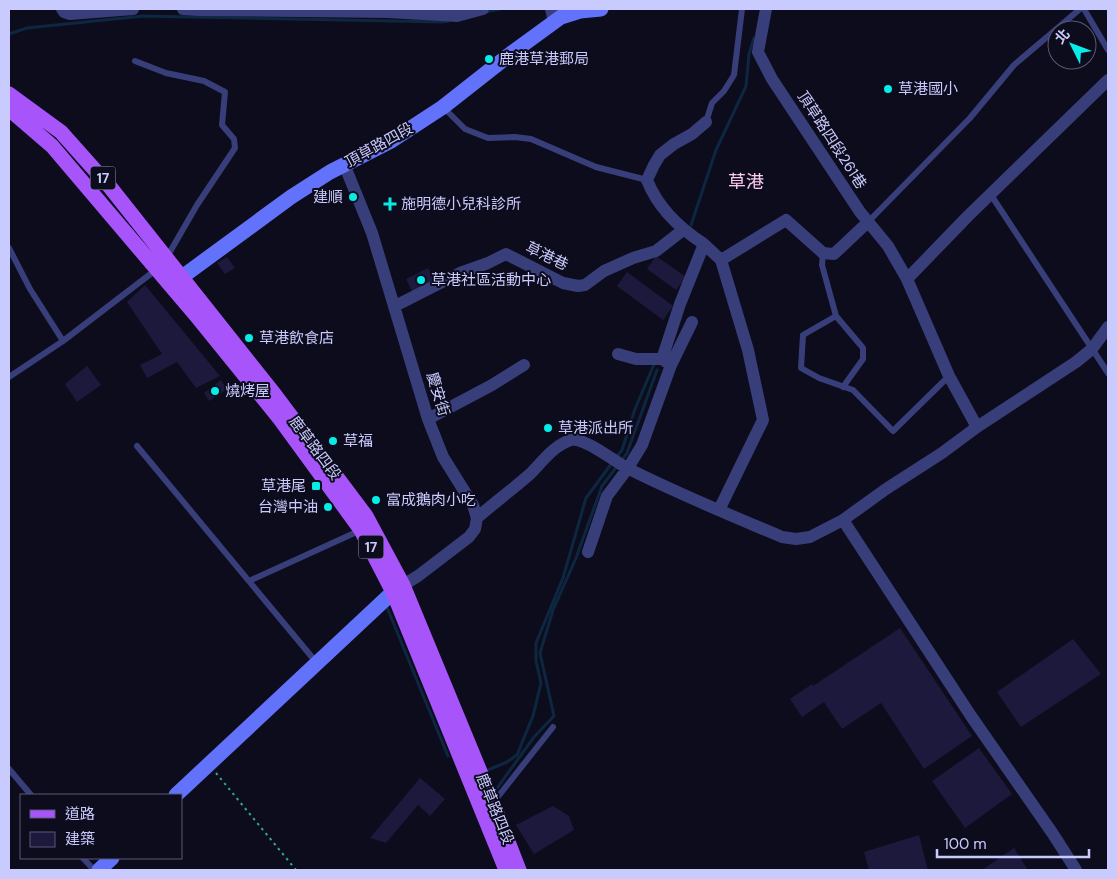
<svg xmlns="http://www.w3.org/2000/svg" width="1117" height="879" font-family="'DM Sans','Noto Sans TC',sans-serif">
<rect width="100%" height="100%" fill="#0d0c1d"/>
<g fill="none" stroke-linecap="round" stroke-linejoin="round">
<!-- stream -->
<path stroke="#0d2740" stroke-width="3" d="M486,12l14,-3
M9,34l18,-6 116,-12 299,6 6,-1
M691,225l25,-75 30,-64 3,-32 5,-16
M616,458l6,-8 13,-41 20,-47
M622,460l5,-7 30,-83
M386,605l62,151
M488,770l19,-8 10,-7 16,-39 8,-33 -5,-22v-18l27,-65 23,-80 26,-35
M495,791l39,-54 20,-21 -14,-63 13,-43 23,-52 26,-72 16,-21"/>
</g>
<!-- building -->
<path fill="#1c193d" d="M656,256l30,21 -10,13 -29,-21z
M227,257l8,11 -10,6 -8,-11z
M428,268l7,13 -22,12 -7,-14z
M627,272l46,34 -10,14 -46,-34z
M145,285l75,91 -24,12 -19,-26 -30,16 -7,-13 22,-11 -35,-52z
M87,366l14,19 -24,17 -12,-18z
M221,380l6,9 -18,12 -5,-8z
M900,628l72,108 -48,33 -43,-66 -39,26 -18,-27 -22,15 -12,-18 22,-15 1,2z
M1073,639l28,35 -80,53 -24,-35z
M979,748l33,46 -47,34 -33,-47z
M420,778l25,21 -15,17 -12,-11 -32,38 -16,-5z
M553,806l16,10 5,14 -40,24 -18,-29z
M919,835l9,35h-59l-5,-18z
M1014,848l14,22h-46z"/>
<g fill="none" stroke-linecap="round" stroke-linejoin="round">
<!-- path -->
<path stroke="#30aa94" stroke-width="2" stroke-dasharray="2.5 4" stroke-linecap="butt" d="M216,773l80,97"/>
<!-- lane -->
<path stroke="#383e7a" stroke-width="6" d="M1084,9l24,41
M135,61l31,12 38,8 21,11 -3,33 12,14 1,9 -38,57 -30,52
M443,107l22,22 23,9 27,-1 16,2 65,28 51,13
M706,122l6,-19 12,-12 10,-16 8,-66
M991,195l117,178
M868,222l102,-104 44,-53 66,-56
M9,248l21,41 33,52
M823,253l-1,12 14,51 -33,19 -2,33 18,10 34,12 40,41 56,-55
M836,316l27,32v11l-20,28
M9,377l54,-36 94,-72
M137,446l179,216
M249,581l112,-51
M9,769l22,26
M493,803l60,-76
M83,858l11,12"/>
<!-- street -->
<path stroke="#383e7a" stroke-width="12" d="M62,9l2,3 6,2 63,-5
M183,9l16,1 189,2 69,4 26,-7
M551,9l3,13
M766,9l-8,43 14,27 88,133 28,34 19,33
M344,164l28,69 56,186 15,38 30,48 4,13 -2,11 -6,8 -51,39 -23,14
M704,244l17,16 27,90 15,70 -44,90
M721,260l65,-40 37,33 11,1 34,-32
M395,306l65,-33 28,-10 18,-9 57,29 15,3 7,-1 19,-14 29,-13 23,-7 27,-21
M618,354l18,5h26l6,4
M662,359l18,-55 24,-60c-25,-16 -46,-36 -57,-64l7,-15 6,-10 14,-11 18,-10 14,-12
M428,419l64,-34 32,-20
M977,427l-28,-51 -42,-97 61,-63 140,-136
M477,518c17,-15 36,-29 53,-44 12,-12 24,-29 41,-34 13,-3 42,20 54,27 51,26 105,48 157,70l14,2 14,-2 33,-17 43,-31 56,-36 35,-26 99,-65 16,-13 16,-22
M843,520l128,196 82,118 23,36
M588,552l19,-56 21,-28 14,-23 29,-80 21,-43"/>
<!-- secondary -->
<path stroke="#6372fa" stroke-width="15" d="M170,273l12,4 109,-80 39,-25 61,-31 52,-34 70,-55 48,-35 19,-6 21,-2
M176,795l217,-203
M99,870l13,-12"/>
<!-- primary -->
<path stroke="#a754fa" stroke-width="15" d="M9,94l52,38 49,55 165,208 91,121 37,69 90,218 26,67
M9,109l43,37 147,173 81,100 81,111 32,62 113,278"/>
</g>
<!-- markers -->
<g fill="#07ece6" stroke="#0d0c1d" stroke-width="2">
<circle cx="489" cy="59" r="5"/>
<circle cx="888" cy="89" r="5"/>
<circle cx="353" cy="197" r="5"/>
<path d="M387.5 196.5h5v5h5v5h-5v5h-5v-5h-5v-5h5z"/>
<circle cx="421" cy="280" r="5"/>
<circle cx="249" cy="338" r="5"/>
<circle cx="215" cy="391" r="5"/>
<circle cx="548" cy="428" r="5"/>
<circle cx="333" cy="441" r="5"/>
<rect x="311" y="481" width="10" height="10" rx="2.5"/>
<circle cx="376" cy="500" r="5"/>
<circle cx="328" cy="507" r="5"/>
</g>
<g text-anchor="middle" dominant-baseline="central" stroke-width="4" stroke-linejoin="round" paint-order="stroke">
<!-- shield labels -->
<g fill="#0d0c1d" stroke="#9191ba" stroke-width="1">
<rect x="90.5" y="166.5" width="25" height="23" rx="4"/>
<rect x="358.5" y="535.5" width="25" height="23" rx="4"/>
</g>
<g font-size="14" font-weight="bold" fill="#c9cafd">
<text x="103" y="178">17</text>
<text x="371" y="547">17</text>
</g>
<!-- poi labels -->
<g font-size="15" fill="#c9cafd" stroke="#0d0c1d" text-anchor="start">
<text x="499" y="59">鹿港草港郵局</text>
<text x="898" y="89">草港國小</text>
<text x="343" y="197" text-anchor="end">建順</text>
<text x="401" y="204">施明德小兒科診所</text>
<text x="431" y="280">草港社區活動中心</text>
<text x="259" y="338">草港飲食店</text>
<text x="225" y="391">燒烤屋</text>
<text x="558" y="428">草港派出所</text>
<text x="343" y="441">草福</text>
<text x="306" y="486" text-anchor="end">草港尾</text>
<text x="386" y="500">富成鵝肉小吃</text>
<text x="318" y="507" text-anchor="end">台灣中油</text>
</g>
<!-- street labels -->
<g font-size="15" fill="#c9cafd" stroke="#0d0c1d">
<text transform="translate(832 140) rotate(57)">頂草路四段261巷</text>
<text transform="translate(379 145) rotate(-29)">頂草路四段</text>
<text transform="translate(547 256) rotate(26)">草港巷</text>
<text transform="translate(438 394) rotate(73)">慶安街</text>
<text transform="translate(315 448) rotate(53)">鹿草路四段</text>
<text transform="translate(495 809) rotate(68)">鹿草路四段</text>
</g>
<!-- quarter labels -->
<g font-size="18" fill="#fdcbf1" stroke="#0d0c1d">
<text x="746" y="182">草港</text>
</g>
</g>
<!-- border -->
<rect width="1117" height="879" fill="none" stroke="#c9cafd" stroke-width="20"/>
<!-- legend -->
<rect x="20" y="794" width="162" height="65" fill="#0d0c1d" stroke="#585877"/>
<rect x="30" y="810" width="25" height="8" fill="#a754fa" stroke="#585877"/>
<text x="65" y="819" font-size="15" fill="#c9cafd">道路</text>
<rect x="30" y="832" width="25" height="15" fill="#1c193d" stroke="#585877"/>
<text x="65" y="844" font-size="15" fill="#c9cafd">建築</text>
<!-- north arrow -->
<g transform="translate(1072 45) rotate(312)"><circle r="24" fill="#0d0c1d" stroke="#585877"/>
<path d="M0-4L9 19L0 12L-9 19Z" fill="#07ece6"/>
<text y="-8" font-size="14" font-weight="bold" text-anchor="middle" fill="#c9cafd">北</text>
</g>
<!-- scale -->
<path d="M937 849v8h152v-8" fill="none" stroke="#c9cafd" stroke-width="2.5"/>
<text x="944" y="849" font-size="15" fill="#c9cafd" stroke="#0d0c1d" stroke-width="4" paint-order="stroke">100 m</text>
</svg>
